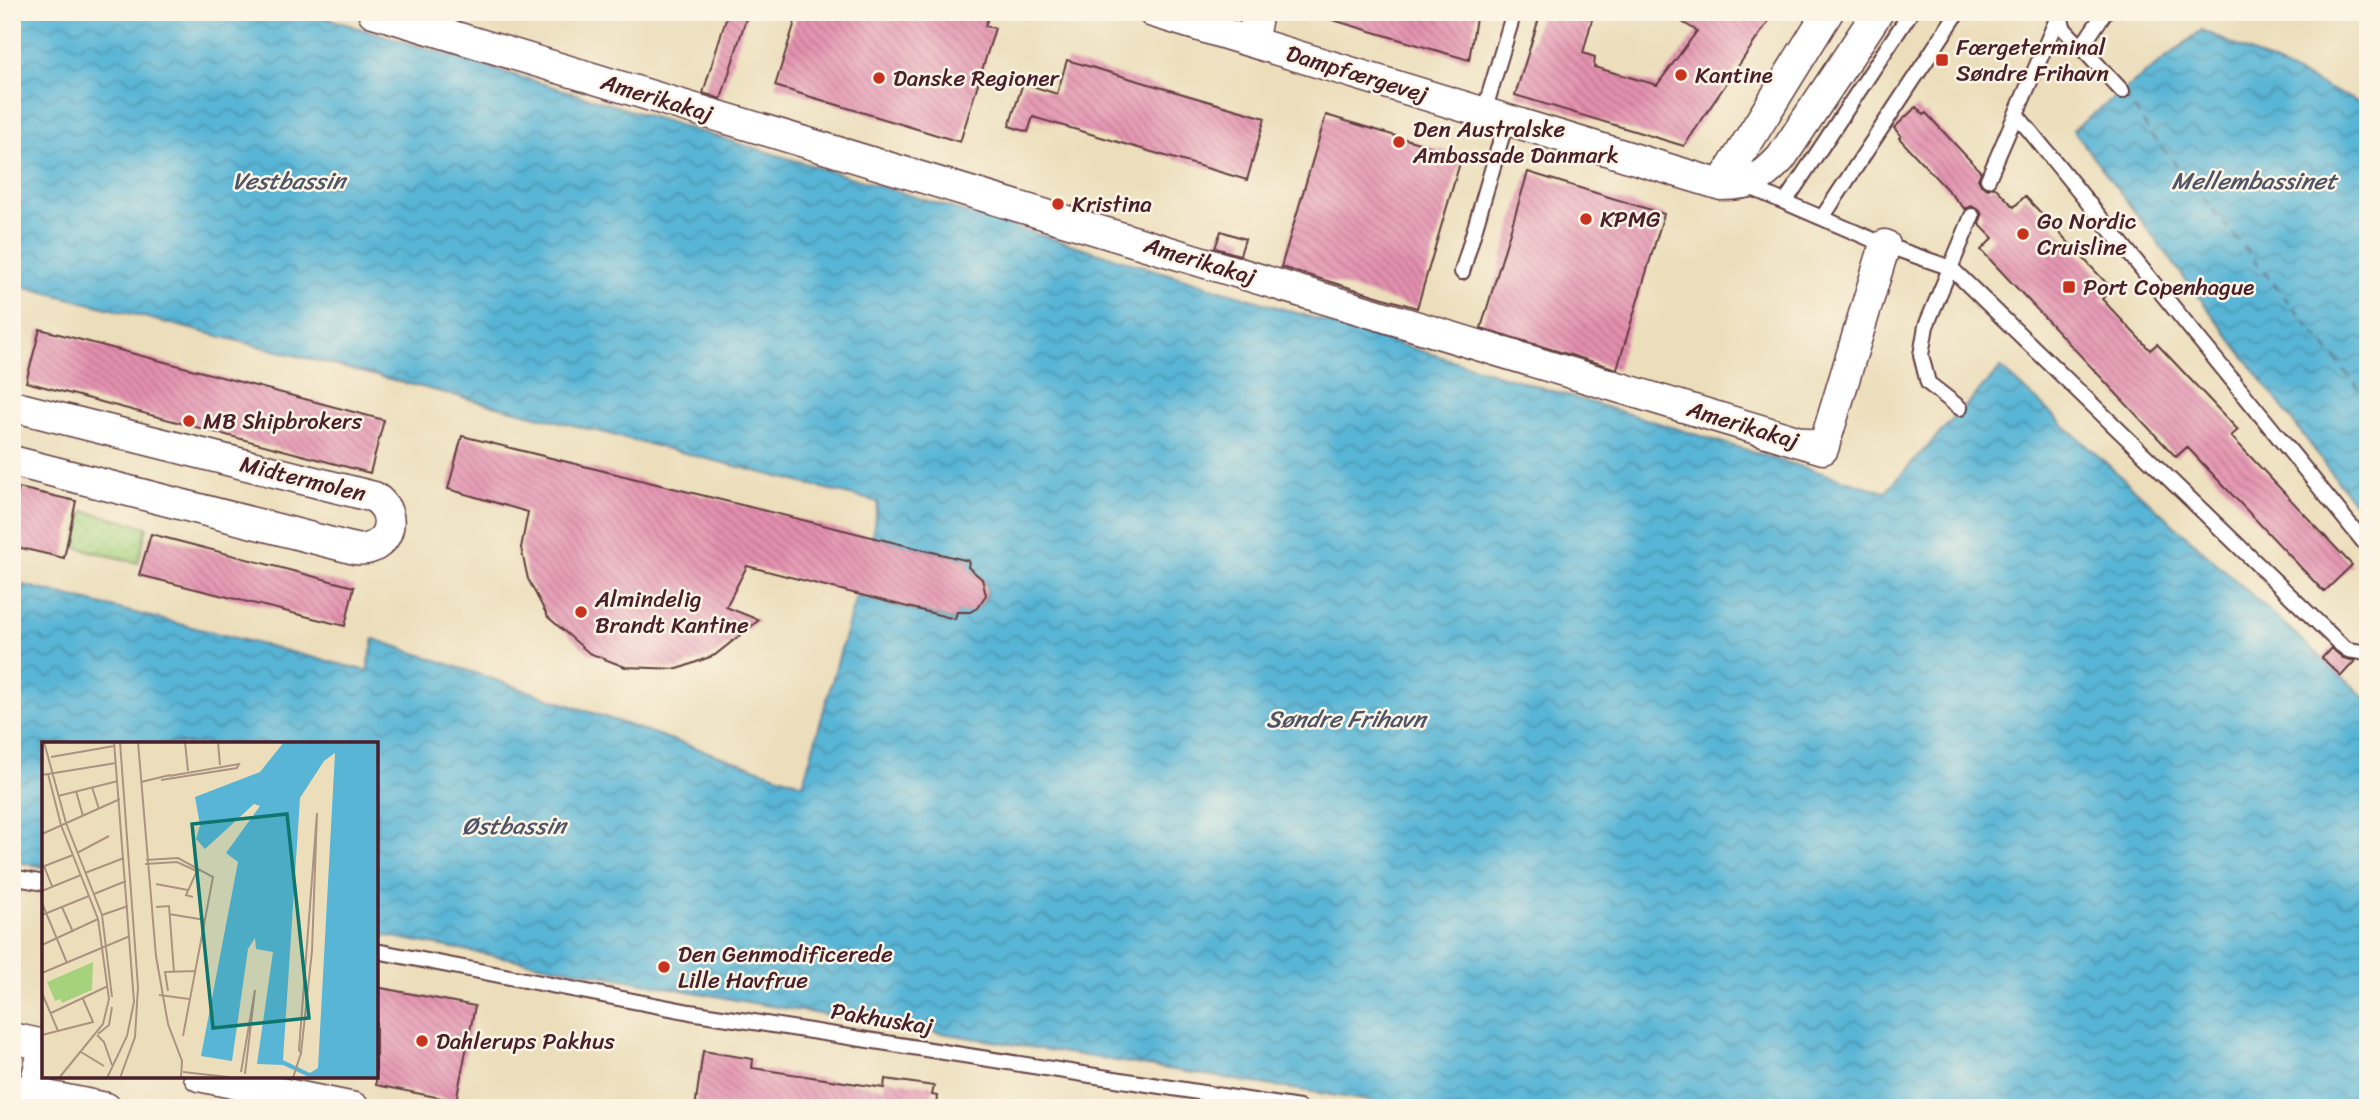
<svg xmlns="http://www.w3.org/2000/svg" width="2380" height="1120" font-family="Sriracha,sans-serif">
<defs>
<pattern id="garden-dots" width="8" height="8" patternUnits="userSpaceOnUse" patternTransform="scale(1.75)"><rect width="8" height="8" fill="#a6d27e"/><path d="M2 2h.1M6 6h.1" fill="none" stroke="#90b46d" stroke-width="1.8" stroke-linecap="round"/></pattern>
<pattern id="water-waves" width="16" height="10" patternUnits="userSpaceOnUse" patternTransform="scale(1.75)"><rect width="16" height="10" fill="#58b5d6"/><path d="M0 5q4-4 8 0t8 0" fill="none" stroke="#4b93ae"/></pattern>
<pattern id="building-back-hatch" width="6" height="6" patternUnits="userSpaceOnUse" patternTransform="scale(1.75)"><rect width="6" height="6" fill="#e38fae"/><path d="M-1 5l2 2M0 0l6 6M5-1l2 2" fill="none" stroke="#ba748e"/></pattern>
</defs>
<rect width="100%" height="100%" fill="#fcf5e5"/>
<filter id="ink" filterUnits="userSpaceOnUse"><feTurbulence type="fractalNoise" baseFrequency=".0143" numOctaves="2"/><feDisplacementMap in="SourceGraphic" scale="14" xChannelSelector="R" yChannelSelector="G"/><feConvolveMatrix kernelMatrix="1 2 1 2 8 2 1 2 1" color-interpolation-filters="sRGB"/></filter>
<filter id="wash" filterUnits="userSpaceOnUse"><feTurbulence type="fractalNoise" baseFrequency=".00686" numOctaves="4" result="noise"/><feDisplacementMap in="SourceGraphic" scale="28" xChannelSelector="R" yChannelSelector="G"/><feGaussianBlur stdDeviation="1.57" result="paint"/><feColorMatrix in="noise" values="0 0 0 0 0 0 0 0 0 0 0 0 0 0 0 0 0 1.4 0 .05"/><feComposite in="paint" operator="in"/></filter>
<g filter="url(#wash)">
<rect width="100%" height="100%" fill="#ecdebb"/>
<!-- garden -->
<path fill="url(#garden-dots)" stroke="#787854" stroke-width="2" d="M84,511l63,16 -9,36 -63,-16z"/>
<!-- water -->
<path fill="url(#water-waves)" stroke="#516a80" stroke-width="2" d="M12,12h295l1578,480 116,-124 367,332v408h-955l-643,-102 -394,-72v-190h-332v123l-32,-6v-279l355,89 7,-32 429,145 53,-188 98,24 3,-8c34,2 41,-33 11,-42l2,-10 -98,-23 6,-35 -866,-218z
M2202,30l156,72h10v419l-295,-391z"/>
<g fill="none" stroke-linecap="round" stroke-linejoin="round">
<!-- ferry -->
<path stroke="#4f5467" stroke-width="2" stroke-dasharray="9 7" stroke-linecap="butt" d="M2125,95l26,39 217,265"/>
</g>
<g id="blocks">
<!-- building -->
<path fill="url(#building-back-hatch)" d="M728,12h20l-27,87 -18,-6z
M798,12h192l-5,14 10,2 -35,114 -185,-56z
M1327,12h150l-8,48 -143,-42z
M1541,12h53l-11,41 12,4 -1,10 63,18 40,-54 -31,-19h87l15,10 -84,124 -169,-51z
M1067,60l198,58 -18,62 -214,-63 -5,15 -19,-6 14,-43 34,11z
M1916,107l8,8 2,-2 55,59 -3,7 3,6 7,4 6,-3 20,21 11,-11 87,93 -10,10 48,51 7,-6 81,86 -7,6 121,129 -28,27 -137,-145 -11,10 -195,-207 12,-12 -14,-14 3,-9 -2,-4 -9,-5 -6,3 -66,-71 2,-2 -7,-8z
M1326,115l136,41 -45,152 -136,-41z
M1528,172l136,42 -47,155 -136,-41z
M1221,231l24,8 -5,16 -25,-7z
M40,329l344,91 -14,53 -344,-91z
M462,436l507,125 -1,6 14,12 4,16 -9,13 -7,4h-13l-2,7 -208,-53 -21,41 33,13 -44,35 -37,14 -53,-2 -36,-14 -41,-36 -20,-38 -7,-31 7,-36 -80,-23z
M19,488l57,13 -12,57 -52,-12v-45h4z
M151,534l203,53 -9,39 -206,-51z
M2331,648l12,10 12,3 -14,15 -19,-18z
M376,987l99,19 -19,95 -80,-16z
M703,1051l50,8 -1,9 132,20 1,-9 49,7 -2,9 5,1 -1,12h-241z"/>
</g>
</g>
<g filter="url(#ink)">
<use href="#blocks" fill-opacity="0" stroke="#623c41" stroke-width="2"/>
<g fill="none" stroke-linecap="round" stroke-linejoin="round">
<!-- lane casing -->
<g stroke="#623c41" stroke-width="18">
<path id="lane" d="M2060,12l3,16 59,63
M2365,12l3,1
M2082,46l23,-34
M1484,112l30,-100
M2016,114l352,433
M1988,179l72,-167
M1745,185l140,60 66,23 389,376 8,6 20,3
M1785,202l126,-190
M1822,218l136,-206
M1462,272l45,-153
M1960,408l-32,-25 -7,-28 5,-29 46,-110
M12,877l32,6
M376,951l314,61 609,96"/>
</g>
<!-- street casing -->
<g stroke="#623c41" stroke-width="33">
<path id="street" d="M373,12l1450,437 62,-204
M1153,12l568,173c31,0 39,-5 60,-27l97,-146
M1252,42l6,-30
M1721,185l107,-173
M12,406l362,91c28,18 13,57 -19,52l-343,-88
M12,1038l32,7
M199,1076l155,32
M12,1089l94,19
M33,1093l11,-46"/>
</g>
<!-- lane -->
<use href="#lane" stroke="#fff" stroke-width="14"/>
<!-- street -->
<use href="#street" stroke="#fff" stroke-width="30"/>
</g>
</g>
<!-- markers -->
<g fill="#c8321e" stroke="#fcf5e5" stroke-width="2.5">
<rect x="1935" y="53" width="14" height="14" rx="3.5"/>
<circle cx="1681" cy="75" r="7"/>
<circle cx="879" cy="78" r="7"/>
<circle cx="1399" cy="142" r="7"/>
<circle cx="1058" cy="204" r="7"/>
<circle cx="1586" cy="219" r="7"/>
<circle cx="2023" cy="234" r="7"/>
<rect x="2062" y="280" width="14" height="14" rx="3.5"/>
<circle cx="189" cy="421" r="7"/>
<circle cx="581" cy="612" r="7"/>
<circle cx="664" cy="967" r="7"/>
<circle cx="422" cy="1041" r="7"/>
</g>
<g text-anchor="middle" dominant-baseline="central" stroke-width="5" stroke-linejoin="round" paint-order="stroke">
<!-- poi labels -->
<g font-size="23" fill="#4a1f2b" stroke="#fcf5e5" text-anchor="start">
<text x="1956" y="47">Færgeterminal<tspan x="1956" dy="26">Søndre Frihavn</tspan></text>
<text x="1695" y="75">Kantine</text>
<text x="893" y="78">Danske Regioner</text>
<text x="1413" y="129">Den Australske<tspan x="1413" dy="26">Ambassade Danmark</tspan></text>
<text x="1072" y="204">Kristina</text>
<text x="1600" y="219">KPMG</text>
<text x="2037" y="221">Go Nordic<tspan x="2037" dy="26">Cruisline</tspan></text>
<text x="2083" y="287">Port Copenhague</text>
<text x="203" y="421">MB Shipbrokers</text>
<text x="595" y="599">Almindelig<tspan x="595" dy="26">Brandt Kantine</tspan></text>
<text x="678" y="954">Den Genmodificerede<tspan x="678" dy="26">Lille Havfrue</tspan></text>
<text x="436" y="1041">Dahlerups Pakhus</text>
</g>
<!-- street labels -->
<g font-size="23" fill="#4a1f2b" stroke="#fcf5e5">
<text transform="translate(1357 74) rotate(17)">Dampfærgevej</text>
<text transform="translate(657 98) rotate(17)">Amerikakaj</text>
<text transform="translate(1200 261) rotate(17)">Amerikakaj</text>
<text transform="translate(1743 425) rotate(17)">Amerikakaj</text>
<text transform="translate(303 479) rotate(14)">Midtermolen</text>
<text transform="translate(882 1019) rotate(9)">Pakhuskaj</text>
</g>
<!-- water labels -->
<g font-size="24" font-style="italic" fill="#4f5467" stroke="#fcf5e5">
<text x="289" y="181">Vestbassin</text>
<text x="2254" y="181">Mellembassinet</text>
<text x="1346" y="719">Søndre Frihavn</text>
<text x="514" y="826">Østbassin</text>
</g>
</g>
<!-- overview -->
<g transform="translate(42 742)">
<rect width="336" height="336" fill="#ecdebb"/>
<path d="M51,220l-1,28 -30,13 -2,-4 -5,2 -8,-19z" fill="#a6d27e"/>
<path d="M242,0h94v336h-67l-28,-13 -26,-1 16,-112 -17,-3 -1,-11 -7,11 -16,112 -31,-5 37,-194 -12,-9 34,-47 -6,-2 -49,45 -9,-10 4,-14 -5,-28 65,-25zM293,11l-17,315 -8,5 -27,-13 17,-262 24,-37z" fill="#58b5d6" fill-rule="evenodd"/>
<path fill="none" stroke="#58b5d6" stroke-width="3.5" d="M160,103l110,-103"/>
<path fill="none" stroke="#ab9281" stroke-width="2" d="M2,0l22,81 36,92 10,82M96,0l18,214 12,68 14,37 -1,17M143,0l3,29M176,0l2,23M9,15l63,-11M6,32l13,51 37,94 11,80 -6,25 -44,54M0,33l74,-12M119,38l76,-12 2,-4 -70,12M99,40l29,-7M50,45l7,22M34,49l7,25M16,54l60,-15M275,71l-5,138 -11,102 -2,-3zM0,92l78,-35M35,111l32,-17M104,118l32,-2 35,19 -30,159M103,122l32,-2 22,10M2,124l8,20M0,125l31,-12M43,131l39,-15M114,142l32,6M0,149l39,-16M52,152l32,-13M151,155l-7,-2 11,-24M0,161l25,60M20,165l11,25M114,165l13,-1 5,66M127,172l36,6M0,173l47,-19M60,173l26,-9M0,203l56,-26M0,231l88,-37M126,249l-3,-19 31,-1M0,251l16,38M117,253l30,4M9,271l57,-27M56,292l11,-9 3,-18M0,293l51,-13 -10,-23M55,293l7,7 8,23M39,310l23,14M141,330l54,6M199,330l14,-82 -10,84M65,336l20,-42 7,-34 -20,-260M78,336l15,-41 3,-50 -18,-245M251,336l8,-25"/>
<path fill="#0f766e" fill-opacity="0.15" stroke="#0f766e" stroke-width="3.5" d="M245,72l22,204 -96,10 -21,-204z"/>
<rect width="336" height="336" fill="none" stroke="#4a1f2b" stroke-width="3.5"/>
</g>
<!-- margin -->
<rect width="2380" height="1120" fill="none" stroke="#fcf5e5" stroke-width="42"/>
</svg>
